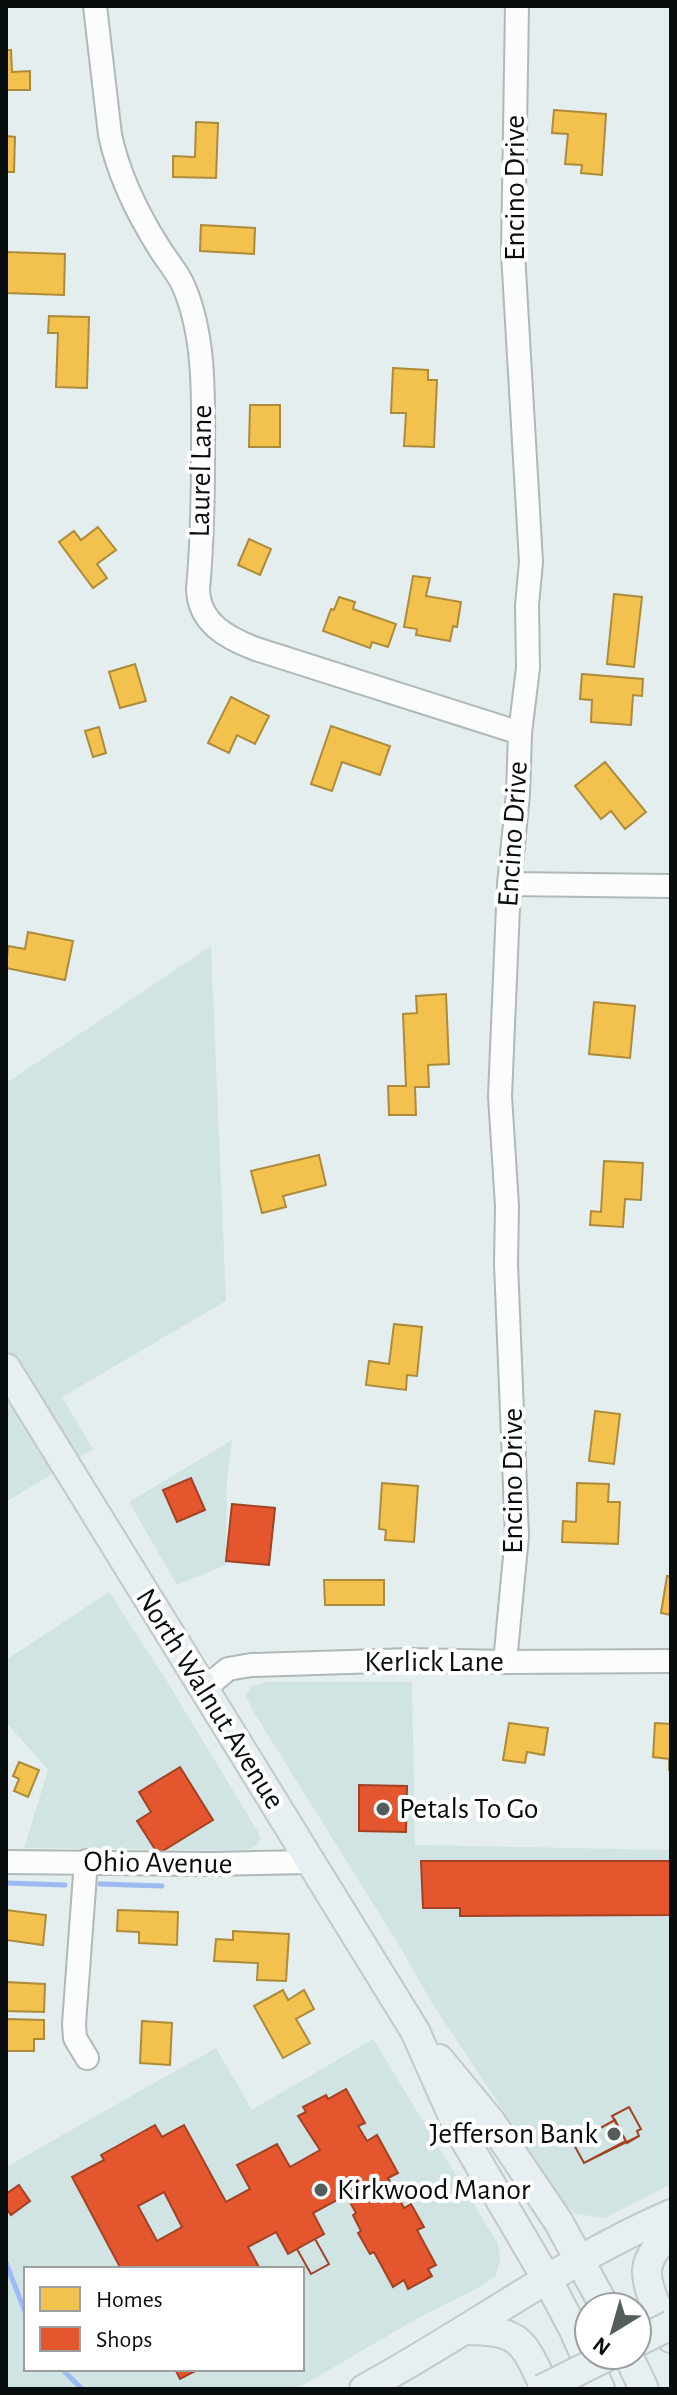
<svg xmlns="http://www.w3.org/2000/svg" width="677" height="2395" font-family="'Alegreya Sans',sans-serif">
<rect width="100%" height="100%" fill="#e4eeee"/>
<!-- built -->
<path fill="#d0e4e4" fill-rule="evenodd" d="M211,946l15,355 -164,96 31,52 -87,53v-419z
M232,1440l-5,38 -1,87 -49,20 -48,-83z
M109,1592l59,91 90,149 2,7 -3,7 -11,4 -222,-2 24,-78 -42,-48v-62z
M266,1682h146l3,163 256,5v334l-66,34 -29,-4 -11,-10 -133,-201 -32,-56 -147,-236 -7,-15 5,-10z
M373,2039l125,205 2,16 -4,16 -18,12 -58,29 -124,72h-287l-3,-5v-217l210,-119 36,62zM26,2269h276v100h-276z"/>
<!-- homes -->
<path fill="#f2c14e" stroke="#ac8b3b" stroke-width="2" d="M6,50h5l1,22 18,-1v19h-24z
M554,110l52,4 -4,61 -21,-2 1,-8 -17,-1 3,-30 -16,-1z
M196,122l22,1 -2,55 -43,-1v-21l22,1z
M6,136l9,1 -1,35h-8z
M201,225l54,3 -1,26 -54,-3z
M6,252l59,2 -1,41 -58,-2z
M49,316l40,1 -2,71 -31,-1 2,-54h-10z
M393,368l35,2v10h9l-3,67 -30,-1 2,-33h-15z
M250,405h30v42h-31z
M98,527l18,23 -19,14 10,14 -14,10 -34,-46 15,-11 7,9z
M249,539l22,10 -11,26 -22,-10z
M413,576l17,2 -4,18 35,6 -4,25 -4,-1 -3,15 -34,-6 1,-6 -13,-2z
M614,594l28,3 -8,70 -27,-3z
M339,597l16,5 -2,7 43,15 -8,23 -16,-5 -2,6 -47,-17 8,-22 3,1z
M135,664l11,37 -26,7 -11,-36z
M582,674l61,5 -1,17 -9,-1 -2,30 -40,-3 1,-22 -12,-1z
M231,697l38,19 -14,28 -18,-9 -8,18 -21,-10z
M331,726l59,20 -10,29 -38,-13 -10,29 -21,-7z
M99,727l7,26 -13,4 -8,-26z
M605,762l41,50 -21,17 -14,-18 -10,8 -26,-33z
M28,932l45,9 -8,39 -59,-12 2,-22 17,3z
M446,994l3,70 -21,1 1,22h-14l1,28h-27l-1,-29h18l-3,-72 14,-1 -1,-17z
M594,1002l41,4 -5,52 -41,-4z
M319,1155l7,30 -43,11 3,11 -24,6 -11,-42z
M604,1161l39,2 -2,37 -16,-1 -2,28 -33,-2 1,-14 10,1z
M394,1324l28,3 -5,49 -10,-1 -1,15 -40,-5 3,-24 20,3z
M595,1411l25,3 -6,50 -25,-3z
M382,1483l36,3 -4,56 -29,-2 1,-10 -7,-1z
M577,1483l32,1 -1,18h12l-2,42 -56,-2 1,-21 13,1z
M667,1576h4v39l-10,-2z
M324,1580h60v25h-59z
M509,1723l39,5 -4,27 -17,-3 -2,11 -22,-3z
M655,1723l16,1v46h-2v-11l-16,-2z
M19,1762l20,8 -11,27 -14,-6 5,-12 -6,-3z
M6,1910l40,5 -3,30 -37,-5z
M118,1910l60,2 -1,33 -38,-2v-11l-22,-1z
M233,1931l56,3 -3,47 -29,-1 1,-17 -44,-2 2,-22 17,1z
M6,1982l39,2 -1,28 -38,-1z
M283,1990l5,10 16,-10 10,19 -18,10 14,24 -27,15 -29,-52z
M6,2019l38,1v19h-10v12h-28z
M142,2021l30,2 -2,42 -30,-2z"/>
<!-- shops -->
<path fill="#e4572e" stroke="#a24124" stroke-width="2" fill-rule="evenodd" d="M191,1478l14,32 -28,12 -14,-32z
M232,1504l43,4 -6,57 -43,-4z
M180,1767l33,53 -55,34 -21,-33 14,-9 -12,-20z
M359,1785l48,1 -1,46 -47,-1z
M421,1861h250v54l-211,1v-8h-37z
M346,2089l19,34 -7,3 9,15 10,-6 21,38 -10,5 16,30 7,-4 13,23 -7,3 19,35 -8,4 4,7 -24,13 -4,-9 -11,7 -19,-35 -4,2 -12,-21 3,-2 -8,-16 3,-2 -10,-18 -33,18 11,21 -9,5 14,25 -18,10 -14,-25 -9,5 -12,-22 -28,15 12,22h-139l-49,-92 32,-17 -3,-5 54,-30 7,12 22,-12 42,77 24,-13 -13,-24 40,-21 13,23 30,-17 -22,-34 8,-4 -3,-5 23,-12 2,4zM164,2192l18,35 -25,14 -19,-35z
M629,2107l12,22 -4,2 2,5 -55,27 -11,-20 42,-23 -3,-4z
M629,2107l12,22 -4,2 2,5 -12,7 -15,-27z
M615,2120l11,21 -42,22 -11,-20z
M19,2185l11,16 -19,14 -5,-7v-14z
M315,2239l14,25 -18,10 -14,-25z
M175,2369h24l-19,10z"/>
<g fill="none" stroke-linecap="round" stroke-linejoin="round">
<!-- stream -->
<path stroke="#9dbaf4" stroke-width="5" d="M6,1883l59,2
M100,1884l62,2
M6,2263l20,51
M62,2369l20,20"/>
<!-- minor casing -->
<g stroke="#b0b8b8" stroke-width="26">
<path id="minor" d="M95,6l15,129c9,41 26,76 48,111 8,14 20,26 26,41 22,52 19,113 19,168 0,45 -1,90 -5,134 1,34 29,49 58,60l264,84
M509,884l162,2
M505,1662l12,-126 -11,-272 1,-58 -7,-110 9,-212 9,-90 2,-61 8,-65 -1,-63 4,-43 -18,-309 4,-247
M204,1689l24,-20 23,-4 160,-5 94,2 166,-1
M86,1861l-12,163 1,14 12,20
M6,1862l205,2 98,-2"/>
</g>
<!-- major casing -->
<g stroke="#c4c8c8" stroke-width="32">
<path id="major" d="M6,1368l409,663 44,99 89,151 26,49 26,59
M439,2059l52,63 67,99 47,86
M671,2233c-10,9 -23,23 -24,37 -1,20 16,50 24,68
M467,2330c56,0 56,13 79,59
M628,2355l16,34
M364,2389c103,-56 199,-128 307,-175"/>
</g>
<!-- minor -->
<use href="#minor" stroke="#fbfcfc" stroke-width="22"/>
<!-- major -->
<use href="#major" stroke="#e7eff2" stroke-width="28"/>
<!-- major-bridge casing -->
<g stroke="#c4c8c8" stroke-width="32" stroke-linecap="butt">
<path id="major-bridge" d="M637,2342l34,-17
M542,2389l68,-34"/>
</g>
<!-- major-bridge -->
<use href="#major-bridge" stroke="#e7eff2" stroke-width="28"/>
</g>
<!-- markers -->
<g fill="#555c5c" stroke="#fff" stroke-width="3">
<circle cx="383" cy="1809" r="8"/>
<circle cx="614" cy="2134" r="8"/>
<circle cx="321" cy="2190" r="8"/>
</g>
<g text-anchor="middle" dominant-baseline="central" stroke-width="8" stroke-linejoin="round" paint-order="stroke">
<!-- street labels -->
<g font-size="30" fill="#080e0e" stroke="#fff">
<text transform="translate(515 188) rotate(-90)">Encino Drive</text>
<text transform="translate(201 471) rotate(-89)">Laurel Lane</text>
<text transform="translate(513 834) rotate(-86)">Encino Drive</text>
<text transform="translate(513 1481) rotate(-90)">Encino Drive</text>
<text x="434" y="1662">Kerlick Lane</text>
<text transform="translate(210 1699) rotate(58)">North Walnut Avenue</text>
<text transform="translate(158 1863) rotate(1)">Ohio Avenue</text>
</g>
<!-- poi labels -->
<g font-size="30" fill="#080e0e" stroke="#fff" text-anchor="start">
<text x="399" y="1809">Petals To Go</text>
<text x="598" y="2134" text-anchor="end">Jefferson Bank</text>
<text x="337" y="2190">Kirkwood Manor</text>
</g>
</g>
<!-- border -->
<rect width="677" height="2395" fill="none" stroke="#080e0e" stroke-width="16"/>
<!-- legend -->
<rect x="24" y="2267" width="280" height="104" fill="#ffffff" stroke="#9c9f9f" stroke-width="2"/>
<rect x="40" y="2287" width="40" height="24" fill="#f2c14e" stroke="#9c9f9f" stroke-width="2"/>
<text x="96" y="2307" font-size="24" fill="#080e0e">Homes</text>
<rect x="40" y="2327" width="40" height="24" fill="#e4572e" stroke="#9c9f9f" stroke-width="2"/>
<text x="96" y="2347" font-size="24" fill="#080e0e">Shops</text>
<!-- north arrow -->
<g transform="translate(613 2331) rotate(217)"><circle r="38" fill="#ffffff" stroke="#9c9f9f" stroke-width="2"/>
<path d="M0-6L14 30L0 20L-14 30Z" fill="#555c5c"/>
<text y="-12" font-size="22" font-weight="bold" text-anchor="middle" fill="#080e0e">N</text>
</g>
</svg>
